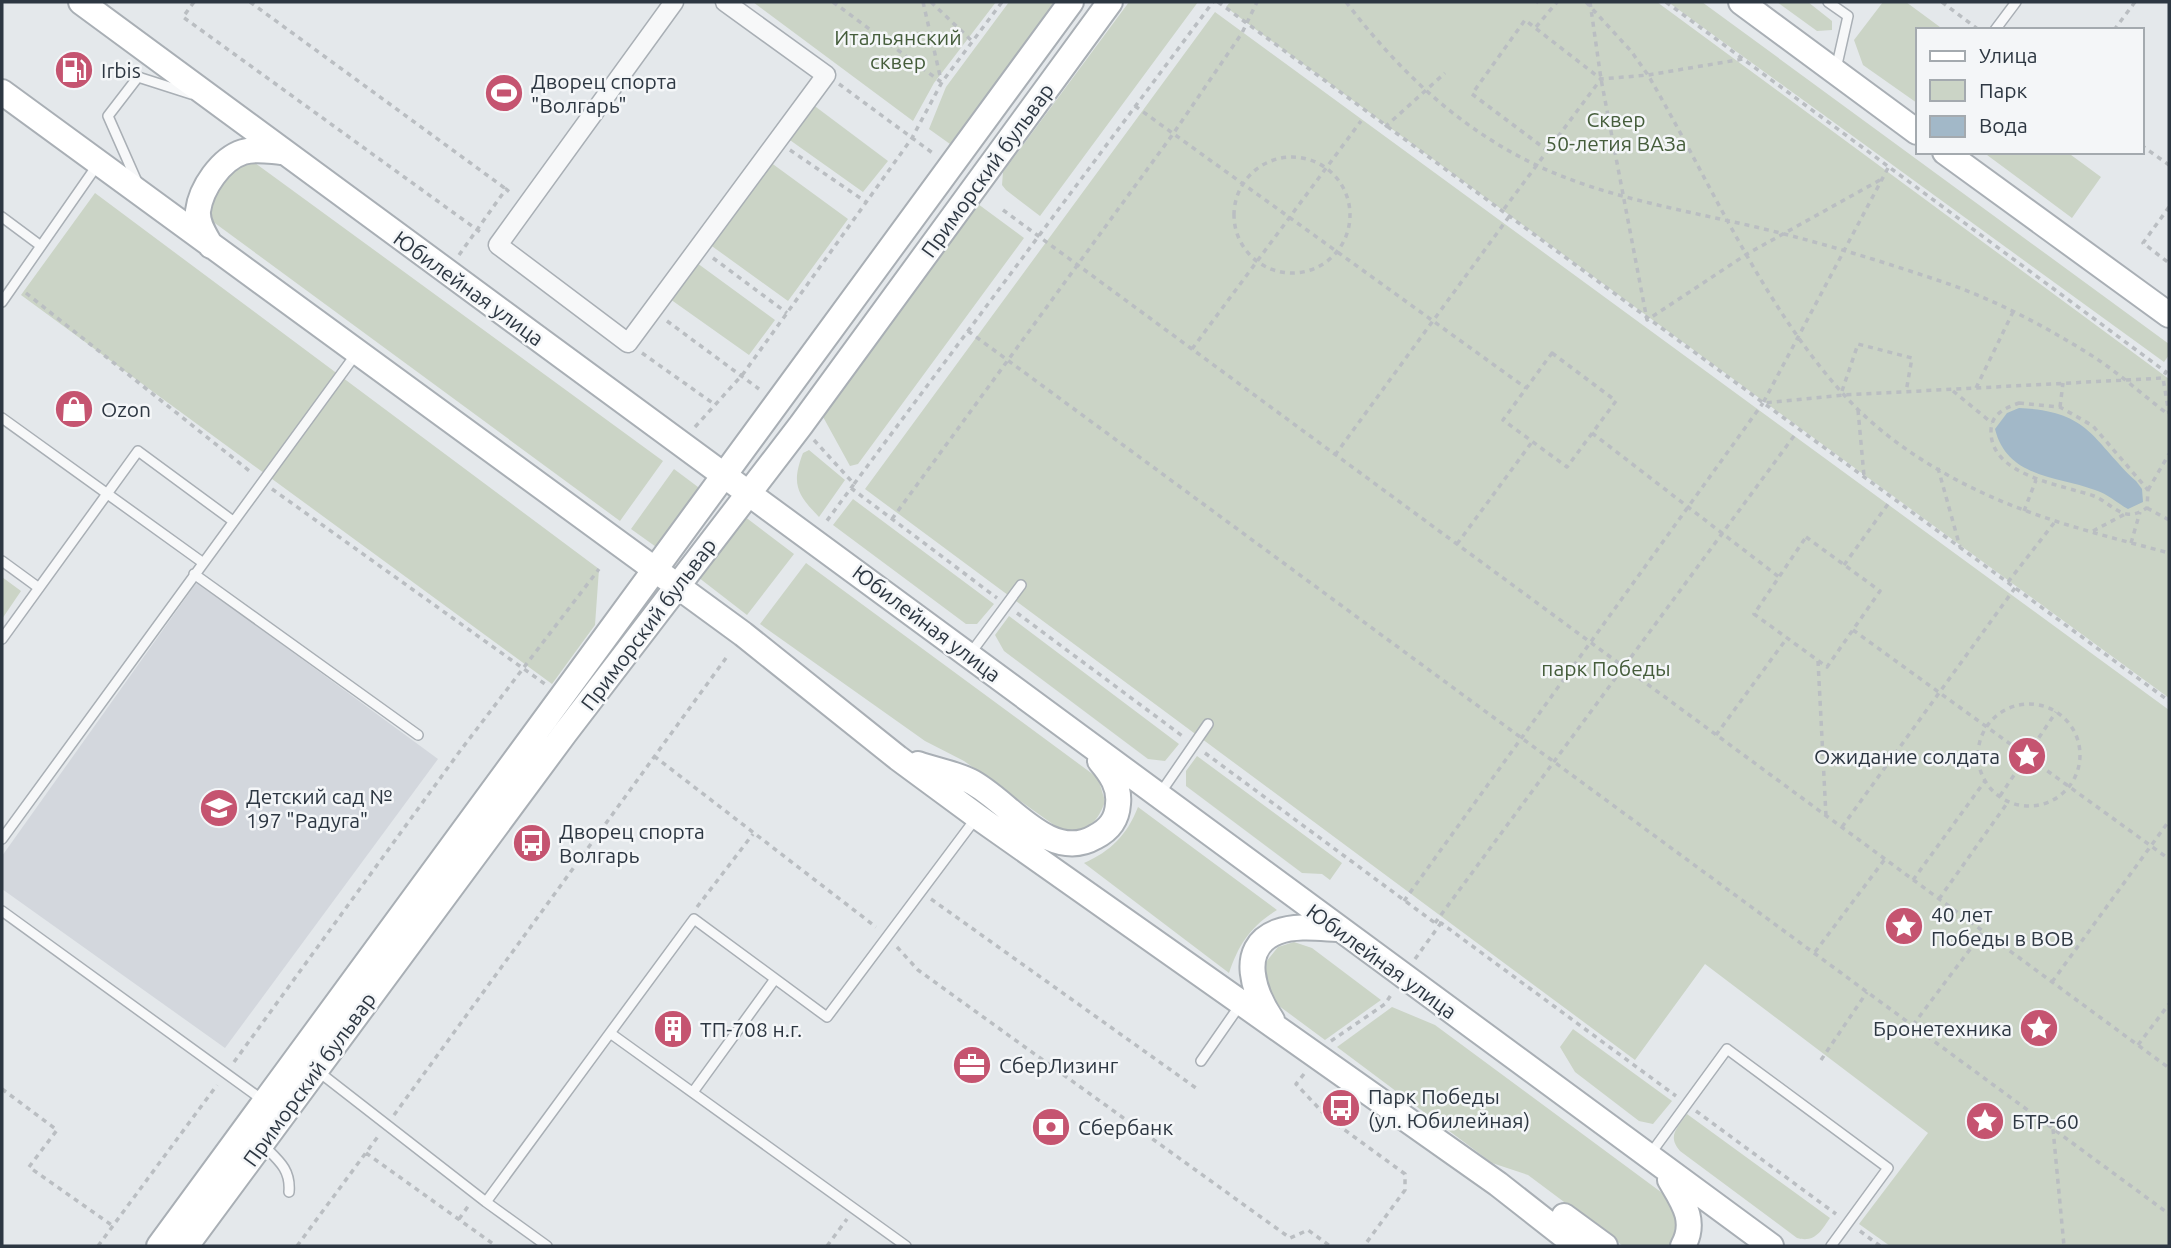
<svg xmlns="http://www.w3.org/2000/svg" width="2171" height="1248" font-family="Ubuntu,sans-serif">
<rect width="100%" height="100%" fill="#e4e8eb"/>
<!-- built -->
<path fill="#d3d7dd" d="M197,582l241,177 -213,289 -223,-159v-33z"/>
<!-- green -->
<path fill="#cbd4c6" d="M753,2h243l-62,81 -21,38z
M1009,2h46l-105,142 -21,-15 17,-42z
M1129,2h69l-158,214 -34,-26 -4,-5 1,-13z
M1230,2h427l512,377v319l-922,-675 -21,-16z
M1668,2h34l467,342v11l-5,7z
M1777,2h31l24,19v9l-15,1z
M1883,2h23l38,28h-27v73l-54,-38 -9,-25z
M1215,12l954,698v536h-279l-31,-22 69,-91 -223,-169 -70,96 -770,-571z
M812,104l76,57 -25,31 -76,-54z
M1983,152h84l34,25 -29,41z
M251,160l412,301 -43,60 -408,-300c-5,-26 17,-49 39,-61z
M770,162l78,57 -60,82 -79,-57z
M95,193l504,376 -4,56 -43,59 -531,-389z
M978,204l46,34 -166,226 -8,2 -28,-51z
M697,263l78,57 -26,35 -79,-56z
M809,450l36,30 -26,37c-22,-23 -28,-33 -16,-64z
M674,469l28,21 -43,59 -28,-20z
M853,499l141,105 -17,20h-11l-133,-99z
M740,513l54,41 -47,61 -53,-41z
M806,563l292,215 7,23c-7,22 -20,34 -44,29l-97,-69 -39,-20 -165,-117z
M2,577l19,14 -19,28z
M1009,616l170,128 -14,17 -17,-2 -144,-108 -9,-16z
M1197,756l145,107 -12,17 -8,-6 -20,-1 -116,-87v-15z
M1138,807l139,103c-27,17 -38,34 -48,63l-145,-110c27,-12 43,-28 54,-56z
M1294,942l18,6 69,52 -56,40 -54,-40 -9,-33 16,-20z
M1392,1007l43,18 234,173 12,23 -7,25h-51l-95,-71 -36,-12 -155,-116z
M1573,1029l99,72 -19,23 -14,-3 -64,-49 -15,-25z
M1687,1114l143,104c-9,13 -15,25 -33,20l-117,-87c-13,-15 -3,-23 7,-37z"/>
<!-- water -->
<path fill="#a2b8c8" d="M2019,408c71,3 72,31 117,73l6,8 1,13 -15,7c-11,-6 -20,-15 -33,-19 -38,-14 -88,-12 -100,-61l12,-16z"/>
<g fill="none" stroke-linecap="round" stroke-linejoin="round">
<!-- lane casing -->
<g stroke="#a9afb5" stroke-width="12">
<path id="lane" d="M1828,2l20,14 -12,53
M1995,30l21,-28
M138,184l-30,-68 30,-39 53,17
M2,217l39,29
M2,302l96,-138
M2,418l200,144
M2,561l37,27
M194,574l224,161
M2,639l136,-188 95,70
M970,654l51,-69
M1159,795l49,-71
M2,839l354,-485
M2,911l262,190
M610,1033l84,-114 133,98 149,-199
M1201,1061l39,-56
M319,1072l167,130
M693,1092l82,-113
M263,1145c15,15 28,24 26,47
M1651,1153l76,-104 161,119 -57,78
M547,1246l-61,-44 124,-169 296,213"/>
</g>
<!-- street casing -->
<g stroke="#a9afb5" stroke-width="21">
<path id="street" d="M674,2l-176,243 130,98 198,-268 -101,-73"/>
</g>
<!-- secondary casing -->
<g stroke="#a9afb5" stroke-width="28">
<path id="secondary" d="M81,2l1690,1244
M1741,2l176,130
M2,92l741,542 155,124 80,59 520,367 79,62
M1945,152l224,163
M211,246c-6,-11 -14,-22 -13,-35 3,-23 23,-52 45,-59 12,-4 26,-1 38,0
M918,764c17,6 36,9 52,17 37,18 79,83 125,56 14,-7 22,-17 23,-33 2,-17 -7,-30 -18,-43
M1272,1020c-17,-25 -36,-72 5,-88 19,-7 41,-4 60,-3
M1670,1180c13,22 27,41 13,66
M1564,1216l41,30
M159,1246l912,-1244
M186,1246l379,-513 236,-308 309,-423"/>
</g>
<!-- path -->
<path stroke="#babec2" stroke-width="3.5" stroke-dasharray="5 5" stroke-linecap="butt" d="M194,2l-11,15 300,217
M250,2l256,187
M833,2l108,80
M923,2l18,78
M931,2l42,40
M1218,2l951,699
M1346,2c49,64 104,118 176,156 65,34 136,47 207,63 70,15 140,36 208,59 55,18 108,46 157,77 26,17 50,39 75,58
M1586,2l45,49 17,24c62,106 114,230 197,321 37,41 88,74 138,97 60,28 123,43 186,60
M1590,2l11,77 46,241 100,-66 133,-74
M1666,2l500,370 -3,5
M1942,2l37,28
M1536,3l1,-1
M1536,27l21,-25
M2114,30l21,-28
M839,84l95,70
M1135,106l391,282
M1385,127l60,-54
M2141,145l28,20
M790,150l76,52
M1548,151l-76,-57 53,-74 76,59 47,-4 95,-16
M1234 215a58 58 0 1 1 116 0a58 58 0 1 1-116 0Z
M1888,168l-125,235 81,-8 319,-17 6,36
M2169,207l-26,36 26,20
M1504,209l97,-130
M1003,210l1166,858
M459,255l47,-66 6,5
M713,258l74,55
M26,293l226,180
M667,321l92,68
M968,331l1201,883
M1192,349l169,-228
M642,353l72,51
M1552,353l64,48 -49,66 -64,-47z
M1976,388l37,-76
M1842,391l16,-47 54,14 -6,34
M1953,391l39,32
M2019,403l41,4 33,19 55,64 -1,18c-7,4 -12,7 -20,6 -12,-2 -22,-14 -33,-18 -31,-11 -104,-20 -103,-65 0,-17 14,-23 28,-28z
M2060,407l3,-24
M1858,410l6,66
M695,427l48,-53 44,-61 125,-175 30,-56 60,-80
M1592,433l187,144
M814,440l40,44 -28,38
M1335,455l176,-241
M1938,468l22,79
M854,484l359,-482
M851,488l146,110
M272,489l273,195
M2148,490l21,-36
M2147,508l22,12
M2024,511l12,-31
M892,519l281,-385 69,-101 15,-31
M2093,531l32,-17
M1806,537l74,54 -53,76 -73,-53z
M2131,543l9,-31
M1457,544l75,-102
M1844,565l44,-61
M2008,582l46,-59
M1017,613l168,125
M1853,630l316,229
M1818,661l8,155
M1978 755a51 51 0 1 1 102 0a51 51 0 1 1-102 0Z
M1716,735l71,-97
M1205,753l230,170h6l235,173
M654,756l222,171
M2000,796l56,-84
M1842,827l173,-239
M1913,880l72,-99
M931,899l265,189
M1939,899l69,-97
M1404,901l359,-498
M697,907l56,-73
M1435,923l359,-487
M897,947l21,23 372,268 18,-8 22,16
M1815,952l70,-93
M1415,959l26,-36
M2052,982l117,-161
M1913,1025l70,-93
M1331,1041l54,-37 8,-12
M2138,1045l31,-41
M1821,1060l46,-68
M234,1062l226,-311 139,-182
M1304,1074l-8,10 31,33 78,57v16l-41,56
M2,1089l55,41 -28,37 84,59
M1696,1111l140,103
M394,1115l332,-457
M2053,1129l11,117
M366,1153l130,93
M459,1219l10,-14
M1860,1231l20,15
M98,1246l119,-161
M297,1246l82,-111
M827,1246l20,-27"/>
<!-- lane -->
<use href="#lane" stroke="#f7f8f9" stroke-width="9"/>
<!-- street -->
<use href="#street" stroke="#f7f8f9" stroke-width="18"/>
<!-- secondary -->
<use href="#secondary" stroke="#fff" stroke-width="24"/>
</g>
<!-- icons -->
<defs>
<g id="fuel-disc" transform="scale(2.0125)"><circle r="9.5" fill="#c55470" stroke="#f4f6f8"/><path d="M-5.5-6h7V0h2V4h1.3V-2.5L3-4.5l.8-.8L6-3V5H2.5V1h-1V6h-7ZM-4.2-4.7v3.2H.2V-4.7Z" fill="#fff"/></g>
<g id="stadium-disc" transform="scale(2.0125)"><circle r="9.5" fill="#c55470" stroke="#f4f6f8"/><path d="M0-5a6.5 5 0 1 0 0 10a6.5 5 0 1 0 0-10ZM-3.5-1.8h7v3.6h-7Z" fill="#fff"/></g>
<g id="shop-disc" transform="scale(2.0125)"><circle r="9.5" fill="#c55470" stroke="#f4f6f8"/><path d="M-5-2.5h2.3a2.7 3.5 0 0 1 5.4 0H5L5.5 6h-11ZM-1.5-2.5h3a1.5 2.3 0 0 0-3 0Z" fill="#fff"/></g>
<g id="sight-disc" transform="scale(2.0125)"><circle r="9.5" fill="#c55470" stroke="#f4f6f8"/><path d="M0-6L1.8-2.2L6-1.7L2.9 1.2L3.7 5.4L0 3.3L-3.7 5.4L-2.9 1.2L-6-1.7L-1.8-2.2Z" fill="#fff"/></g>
<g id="school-disc" transform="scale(2.0125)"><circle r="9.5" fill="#c55470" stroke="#f4f6f8"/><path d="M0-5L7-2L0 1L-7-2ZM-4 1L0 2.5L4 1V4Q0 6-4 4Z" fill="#fff"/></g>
<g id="bus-disc" transform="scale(2.0125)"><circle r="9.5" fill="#c55470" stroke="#f4f6f8"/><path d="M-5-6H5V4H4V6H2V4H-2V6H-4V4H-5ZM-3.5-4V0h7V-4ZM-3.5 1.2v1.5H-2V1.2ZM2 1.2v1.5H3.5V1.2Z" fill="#fff"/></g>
<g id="building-disc" transform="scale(2.0125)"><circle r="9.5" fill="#c55470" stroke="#f4f6f8"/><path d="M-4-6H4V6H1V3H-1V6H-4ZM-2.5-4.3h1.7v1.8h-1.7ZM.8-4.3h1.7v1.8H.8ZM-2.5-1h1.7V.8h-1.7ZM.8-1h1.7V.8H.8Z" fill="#fff"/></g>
<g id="office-disc" transform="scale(2.0125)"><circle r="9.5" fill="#c55470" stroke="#f4f6f8"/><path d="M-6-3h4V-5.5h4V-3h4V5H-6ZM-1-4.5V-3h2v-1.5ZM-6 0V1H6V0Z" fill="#fff"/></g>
<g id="bank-disc" transform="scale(2.0125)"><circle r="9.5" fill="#c55470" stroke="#f4f6f8"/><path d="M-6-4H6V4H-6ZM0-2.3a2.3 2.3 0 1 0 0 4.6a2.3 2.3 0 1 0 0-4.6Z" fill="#fff"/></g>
</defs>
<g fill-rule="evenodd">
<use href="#fuel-disc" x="74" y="70"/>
<use href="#stadium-disc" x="504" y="93"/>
<use href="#shop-disc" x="74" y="409"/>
<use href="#sight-disc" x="2027" y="756"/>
<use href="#school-disc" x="219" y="808"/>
<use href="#bus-disc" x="532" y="843"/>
<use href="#sight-disc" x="1904" y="926"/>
<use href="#sight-disc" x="2039" y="1028"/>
<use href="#building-disc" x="673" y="1029"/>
<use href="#office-disc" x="972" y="1065"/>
<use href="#bus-disc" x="1341" y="1108"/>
<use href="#sight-disc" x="1985" y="1121"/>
<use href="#bank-disc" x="1051" y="1127"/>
</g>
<g text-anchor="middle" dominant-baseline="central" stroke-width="5" stroke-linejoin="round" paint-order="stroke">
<!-- park labels -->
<g font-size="21" fill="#455d3b" stroke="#f4f6f8">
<text x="898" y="37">Итальянский<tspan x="898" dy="24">сквер</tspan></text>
<text x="1616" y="119">Сквер<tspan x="1616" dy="24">50-летия ВАЗа</tspan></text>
<text x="1606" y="668">парк Победы</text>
</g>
<!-- poi labels -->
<g font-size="21" fill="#2d3742" stroke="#f4f6f8" text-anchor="start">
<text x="101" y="70">Irbis</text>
<text x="531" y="81">Дворец спорта<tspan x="531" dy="24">"Волгарь"</tspan></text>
<text x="101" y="409">Ozon</text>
<text x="2000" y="756" text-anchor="end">Ожидание солдата</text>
<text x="246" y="796">Детский сад №<tspan x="246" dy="24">197 "Радуга"</tspan></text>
<text x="559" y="831">Дворец спорта<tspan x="559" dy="24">Волгарь</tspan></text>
<text x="1931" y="914">40 лет<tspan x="1931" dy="24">Победы в ВОВ</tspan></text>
<text x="2012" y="1028" text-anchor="end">Бронетехника</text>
<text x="700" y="1029">ТП-708 н.г.</text>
<text x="999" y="1065">СберЛизинг</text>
<text x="1368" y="1096">Парк Победы<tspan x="1368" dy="24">(ул. Юбилейная)</tspan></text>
<text x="2012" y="1121">БТР-60</text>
<text x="1078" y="1127">Сбербанк</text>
</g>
<!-- street labels -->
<g font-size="21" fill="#2d3742" stroke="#f4f6f8">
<text transform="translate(987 170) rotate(-54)">Приморский бульвар</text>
<text transform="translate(469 288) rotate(36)">Юбилейная улица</text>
<text transform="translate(927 623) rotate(37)">Юбилейная улица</text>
<text transform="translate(648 624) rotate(-53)">Приморский бульвар</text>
<text transform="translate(1382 961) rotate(36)">Юбилейная улица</text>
<text transform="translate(309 1079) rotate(-54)">Приморский бульвар</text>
</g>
</g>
<!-- border -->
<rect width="2171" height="1248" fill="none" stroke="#2d3742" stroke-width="7"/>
<!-- legend -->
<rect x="1916" y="28" width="228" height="126" fill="#f4f6f8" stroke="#a4aaaf" stroke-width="2"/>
<rect x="1930" y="51" width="35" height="10" fill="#ffffff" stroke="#a4aaaf" stroke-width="2"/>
<text x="1979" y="63" font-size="21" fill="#2d3742">Улица</text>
<rect x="1930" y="80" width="35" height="21" fill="#cbd4c6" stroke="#a4aaaf" stroke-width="2"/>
<text x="1979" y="98" font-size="21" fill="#2d3742">Парк</text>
<rect x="1930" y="116" width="35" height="21" fill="#a2b8c8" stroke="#a4aaaf" stroke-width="2"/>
<text x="1979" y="133" font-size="21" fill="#2d3742">Вода</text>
</svg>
